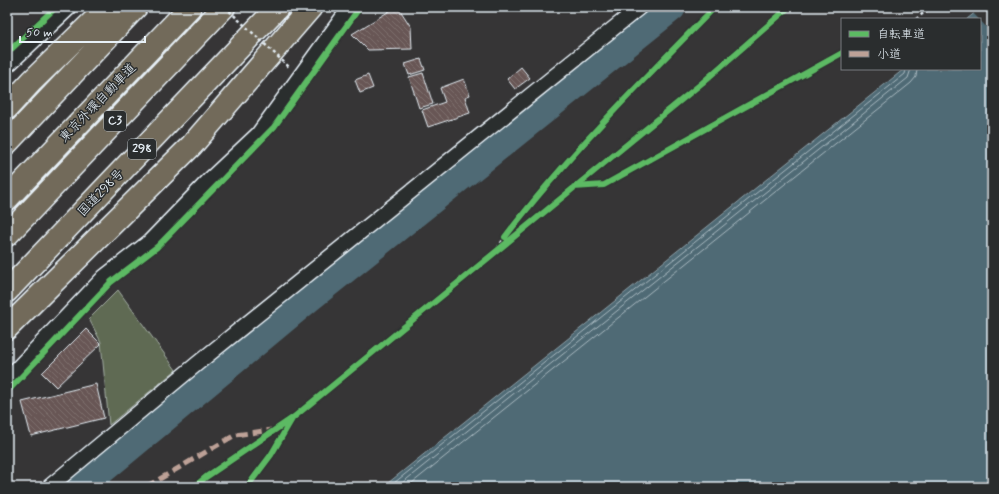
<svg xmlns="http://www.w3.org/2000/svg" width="999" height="494" font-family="Mynerve,'Klee One',sans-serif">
<defs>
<pattern id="building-back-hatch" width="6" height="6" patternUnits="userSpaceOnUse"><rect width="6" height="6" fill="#685654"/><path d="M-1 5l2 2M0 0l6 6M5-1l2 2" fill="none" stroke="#7e6f6d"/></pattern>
</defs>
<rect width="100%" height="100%" fill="#363536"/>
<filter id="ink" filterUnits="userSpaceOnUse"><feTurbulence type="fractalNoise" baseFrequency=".025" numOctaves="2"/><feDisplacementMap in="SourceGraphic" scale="8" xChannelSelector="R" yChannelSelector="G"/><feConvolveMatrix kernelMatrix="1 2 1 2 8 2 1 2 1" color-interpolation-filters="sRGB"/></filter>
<g filter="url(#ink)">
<!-- green -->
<path fill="#5f6b52" stroke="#a4aea5" d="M118,290l58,80 -67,55 -8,-83 -12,-23z"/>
<!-- water -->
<path fill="#4f6a74" stroke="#8ca0a9" d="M982,7h10v480h-609l521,-418h76v-50h-13z"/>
<!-- pier -->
<path fill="#363536" d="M979,7h13v26l-20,-21z"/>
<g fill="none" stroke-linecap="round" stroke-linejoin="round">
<!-- shore -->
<path stroke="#abbbc3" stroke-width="1" d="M389,487l516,-413 1,-5
M397,487l511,-409 3,-9
M407,487l504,-404 5,-6 1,-8"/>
<!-- river -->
<path stroke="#4f6a74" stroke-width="30" d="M80,487l228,-189 363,-291"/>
</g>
<!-- building -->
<path fill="url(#building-back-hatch)" stroke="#e8f1f8" d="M396,7h2l13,20 1,22 -44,1 -16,-16z
M421,59l4,11 -16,5 -4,-11z
M521,67l9,11 -15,11 -8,-10z
M423,73l10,31 -14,4 -10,-31z
M368,75l5,13 -13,5 -5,-13z
M464,79l6,16 -5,2 5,16 -42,14 -6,-17 23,-8 -5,-14z
M86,329l15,15 -45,43 -14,-14z
M96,384l8,34 -73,18 -9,-34z"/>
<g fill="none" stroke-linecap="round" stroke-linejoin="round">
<!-- street casing -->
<g stroke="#e8f1f8" stroke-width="17">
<path id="street" d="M7,66l63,-59
M7,379l97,-102 45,-35 61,-63 48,-45 92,-127
M49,487l149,-124 442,-356"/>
</g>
<!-- highway casing -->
<g stroke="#e8f1f8" stroke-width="25">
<path id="highway" d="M7,108l25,-27 76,-74
M7,143l129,-136
M7,199l183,-192
M7,235l217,-228
M7,291l271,-284
M7,328l185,-183 119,-138"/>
</g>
<!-- path -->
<path stroke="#e8f1f8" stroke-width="2.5" stroke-dasharray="3 3" stroke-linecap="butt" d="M916,19l15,-12
M574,187l30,-2 238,-132
M497,248c66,-86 142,-163 218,-241
M194,487l12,-10 88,-60 408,-334 87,-76
M247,487l24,-32 22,-37"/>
<!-- street -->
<use href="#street" stroke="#2a2d2e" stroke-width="14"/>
<!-- highway -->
<use href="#highway" stroke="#726b5a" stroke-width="22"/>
<!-- path-bridge -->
<path stroke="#e8f1f8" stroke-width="2.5" stroke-dasharray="3 3" stroke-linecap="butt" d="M225,7l64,60"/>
<!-- quiet -->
<path stroke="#bda197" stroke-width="5" stroke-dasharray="10 5" stroke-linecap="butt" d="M146,487l89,-52 36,-5"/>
<!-- cycleway casing -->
<g stroke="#2a2d2e" stroke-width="8">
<path id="cycleway" d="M7,53l49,-46
M574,187l30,-2 238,-132
M505,237c63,-82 137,-156 210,-230
M7,392l104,-110 46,-35 117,-120 86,-120
M194,487l12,-10 88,-60 408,-334 87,-76
M247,487l24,-32 21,-36"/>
</g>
<!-- cycleway -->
<use href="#cycleway" stroke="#5cba63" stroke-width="6"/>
</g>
</g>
<g text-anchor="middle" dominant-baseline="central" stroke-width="3" stroke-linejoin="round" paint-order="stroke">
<!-- shield labels -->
<g fill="#2a2d2e" stroke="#afb6bb" stroke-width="1">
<rect x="104" y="111" width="22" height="20" rx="3"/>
<rect x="128" y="139" width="28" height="20" rx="3"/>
</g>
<g font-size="12" font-weight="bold" fill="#e8f1f8">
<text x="115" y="121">C3</text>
<text x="142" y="149">298</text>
</g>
<!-- street labels -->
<g font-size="13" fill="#e8f1f8" stroke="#2a2d2e">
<text transform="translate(98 103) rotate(-46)">東京外環自動車道</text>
<text transform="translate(101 193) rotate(-46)">国道298号</text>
</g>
</g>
<!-- margin -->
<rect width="999" height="494" fill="none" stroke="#2a2d2e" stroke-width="24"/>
<rect x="12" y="12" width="975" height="470" fill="none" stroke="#e8f1f8" stroke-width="1.5" filter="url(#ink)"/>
<!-- legend -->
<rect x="841" y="18" width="140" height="52" fill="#2a2d2e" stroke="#767b7f"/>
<rect x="849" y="31" width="20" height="6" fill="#5cba63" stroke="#767b7f"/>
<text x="877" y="38" font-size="12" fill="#e8f1f8">自転車道</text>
<rect x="849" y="51" width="20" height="6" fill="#bda197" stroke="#767b7f"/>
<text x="877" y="58" font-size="12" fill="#e8f1f8">小道</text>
<!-- scale -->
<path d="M20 36v6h125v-6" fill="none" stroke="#e8f1f8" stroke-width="2"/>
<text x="26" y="36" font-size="12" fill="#e8f1f8" stroke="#2a2d2e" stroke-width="3" paint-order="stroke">50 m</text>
</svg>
